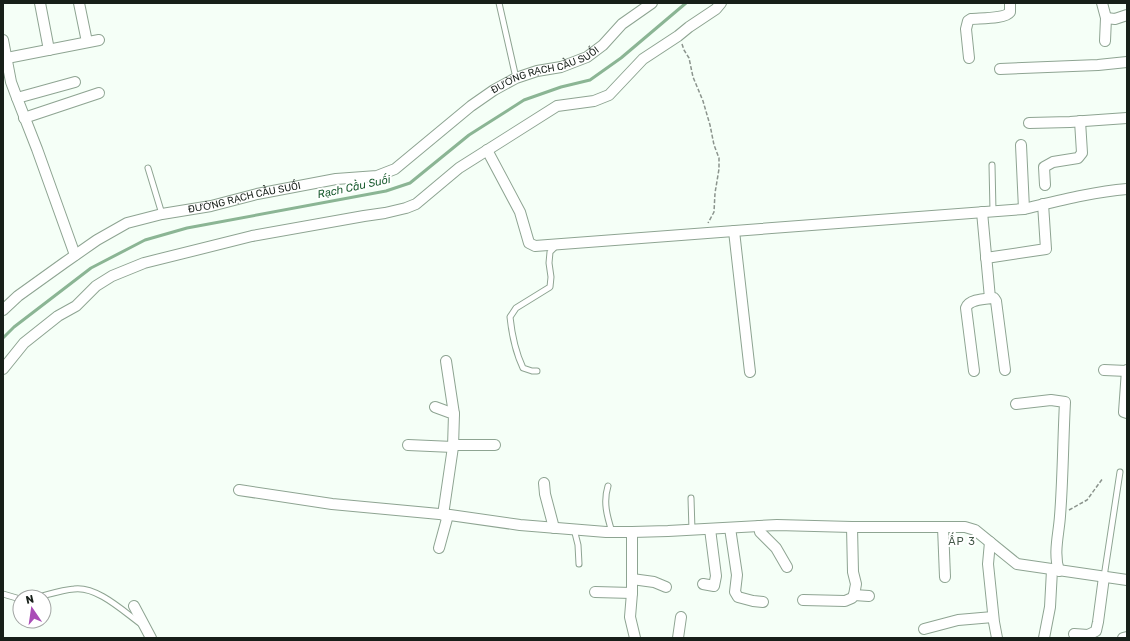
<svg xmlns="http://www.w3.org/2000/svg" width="1130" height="641" font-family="Rubik,sans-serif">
<rect width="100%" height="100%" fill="#f5fff7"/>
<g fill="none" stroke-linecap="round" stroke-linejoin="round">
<!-- stream -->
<path stroke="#8bb594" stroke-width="3" d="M3,338l11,-11 77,-59 54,-28 42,-12 199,-37 24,-8 59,-48 55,-35 37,-13 29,-7 31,-22 65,-55"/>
<!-- service casing -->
<g stroke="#8ea492" stroke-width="7">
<path id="service" d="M499,3l17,75
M992,165l1,46
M148,168l14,46
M537,371h-5l-9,-3c-8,-17 -11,-32 -13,-51l6,-9 34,-21 1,-10 -2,-14 1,-11 6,-6
M608,486c-5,16 -1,30 4,46
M691,498l1,32
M574,529l4,16 1,19
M1104,577l16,-105
M3,594l17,5
M38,597c12,-3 24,-7 36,-8 23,-3 49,22 67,35"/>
</g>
<!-- minor casing -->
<g stroke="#8ea492" stroke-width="12">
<g id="minor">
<path d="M40,3l9,47"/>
<path d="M79,3l8,39"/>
<path d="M1102,3l4,15 -1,23"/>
<path d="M1106,18l9,1 12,-4"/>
<path d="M3,40l8,42 6,16 20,51 38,106"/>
<path d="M7,58l92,-18"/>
<path d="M969,58l-3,-29 2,-8 3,-2c10,-1 34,0 39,-7v-9"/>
<path d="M1000,69l98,-4 29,-3"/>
<path d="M17,98l58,-16"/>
<path d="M24,118l75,-25"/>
<path d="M1029,123l41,-1 57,-4"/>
<path d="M1021,145l3,64"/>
<path d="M487,150l33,62 9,31 6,3 489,-37c34,-8 68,-17 103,-20"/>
<path d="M1045,185l-1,-18 9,-5 25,-4 4,-5 -2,-32"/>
<path d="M982,212l8,86"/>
<path d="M734,231l16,141"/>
<path d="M986,258l60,-9 -3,-45"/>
<path id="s1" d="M3,310l15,-14 46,-33 33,-23 30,-17 35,-9 49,-8 46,-12 79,-15 41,-3 18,-7 76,-63 23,-16 22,-12 21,-7 24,-4 26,-10 16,-12 19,-21 30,-21"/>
<path d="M446,361l8,53"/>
<path d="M3,369l21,-26 34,-27 18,-10 20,-20 16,-10 32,-13 108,-27 112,-20 21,-3 21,-5 10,-4 43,-36 98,-62 37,-5 15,-6 34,-36 35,-23 11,-9 27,-18 5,-6"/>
<path d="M1104,370l23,1"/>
<path d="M1127,370l-3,42 3,1"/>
<path d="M974,371l-8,-63c3,-9 19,-9 28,-10l2,3 9,69"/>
<path d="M1016,404l35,-4 14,2c-2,38 -2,76 -5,114 -1,17 -7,37 -1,55"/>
<path d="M435,407l19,7 -1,33 -10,68"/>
<path d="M408,445l45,2"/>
<path d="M453,445h42"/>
<path d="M544,483l1,11 9,34"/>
<path d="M239,490l93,14 118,11 70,10 86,7h26l36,-1 109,-6 75,2h113l10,3 42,34 110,16"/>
<path d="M759,526l1,6 16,16 11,19"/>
<path d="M943,527l2,50"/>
<path d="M730,528l7,47 -2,17 3,5 15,4 10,1"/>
<path d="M632,532v61l-2,24 5,21"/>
<path d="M990,542l-2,22 6,58 3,16"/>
<path d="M439,548l9,-33"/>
<path d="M632,579l22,3 12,5"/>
<path d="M703,584l11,2 2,-10 -6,-47"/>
<path d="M595,592l37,1"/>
<path d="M854,595l15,1"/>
<path d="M803,600l42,1 7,-3 2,-3 2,-11 -3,-12 -1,-45"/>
<path d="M134,606l17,32"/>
<path d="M924,629l34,-9 35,-3"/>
<path d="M1074,634l14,1 8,-4 2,-9 6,-45"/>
<path d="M678,638l3,-21"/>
<path d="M1044,638l6,-31 2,-37"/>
<path d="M1123,638l4,-1"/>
</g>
</g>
<!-- path -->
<path stroke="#8b948d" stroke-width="1.5" stroke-dasharray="4 2" stroke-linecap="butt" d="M682,44l2,6 5,8 4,19 10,24 7,24 4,20 5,13v11l-4,24 -1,19 -6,11
M1069,510l18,-10 16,-22"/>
<!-- service -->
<use href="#service" stroke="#fff" stroke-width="5"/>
<!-- minor -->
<use href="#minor" stroke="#fff" stroke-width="10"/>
</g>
<g text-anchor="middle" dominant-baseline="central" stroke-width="4" stroke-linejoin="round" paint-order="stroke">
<!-- street labels -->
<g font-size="10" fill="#171f19" stroke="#fff">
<text stroke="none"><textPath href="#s1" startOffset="608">ĐƯỜNG RẠCH CẦU SUỐI</textPath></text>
<text stroke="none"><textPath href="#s1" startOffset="272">ĐƯỜNG RẠCH CẦU SUỐI</textPath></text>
</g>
<!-- water labels -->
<g font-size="11" font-style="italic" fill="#1d5e32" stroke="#fff">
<text transform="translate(354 187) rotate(-12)">Rạch Cầu Suối</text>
</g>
<!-- neighbourhood labels -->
<g font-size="11" letter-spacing="1" fill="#445848" stroke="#fff">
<text x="962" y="541">ẤP 3</text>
</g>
</g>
<!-- border -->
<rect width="1130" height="641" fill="none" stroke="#171f19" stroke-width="8"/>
<!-- north arrow -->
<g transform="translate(32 609) rotate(347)"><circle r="19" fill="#ffffff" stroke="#a2a5a3"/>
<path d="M0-3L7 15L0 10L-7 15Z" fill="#aa4db7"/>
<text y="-6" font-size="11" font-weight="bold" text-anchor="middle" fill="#171f19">N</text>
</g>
</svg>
